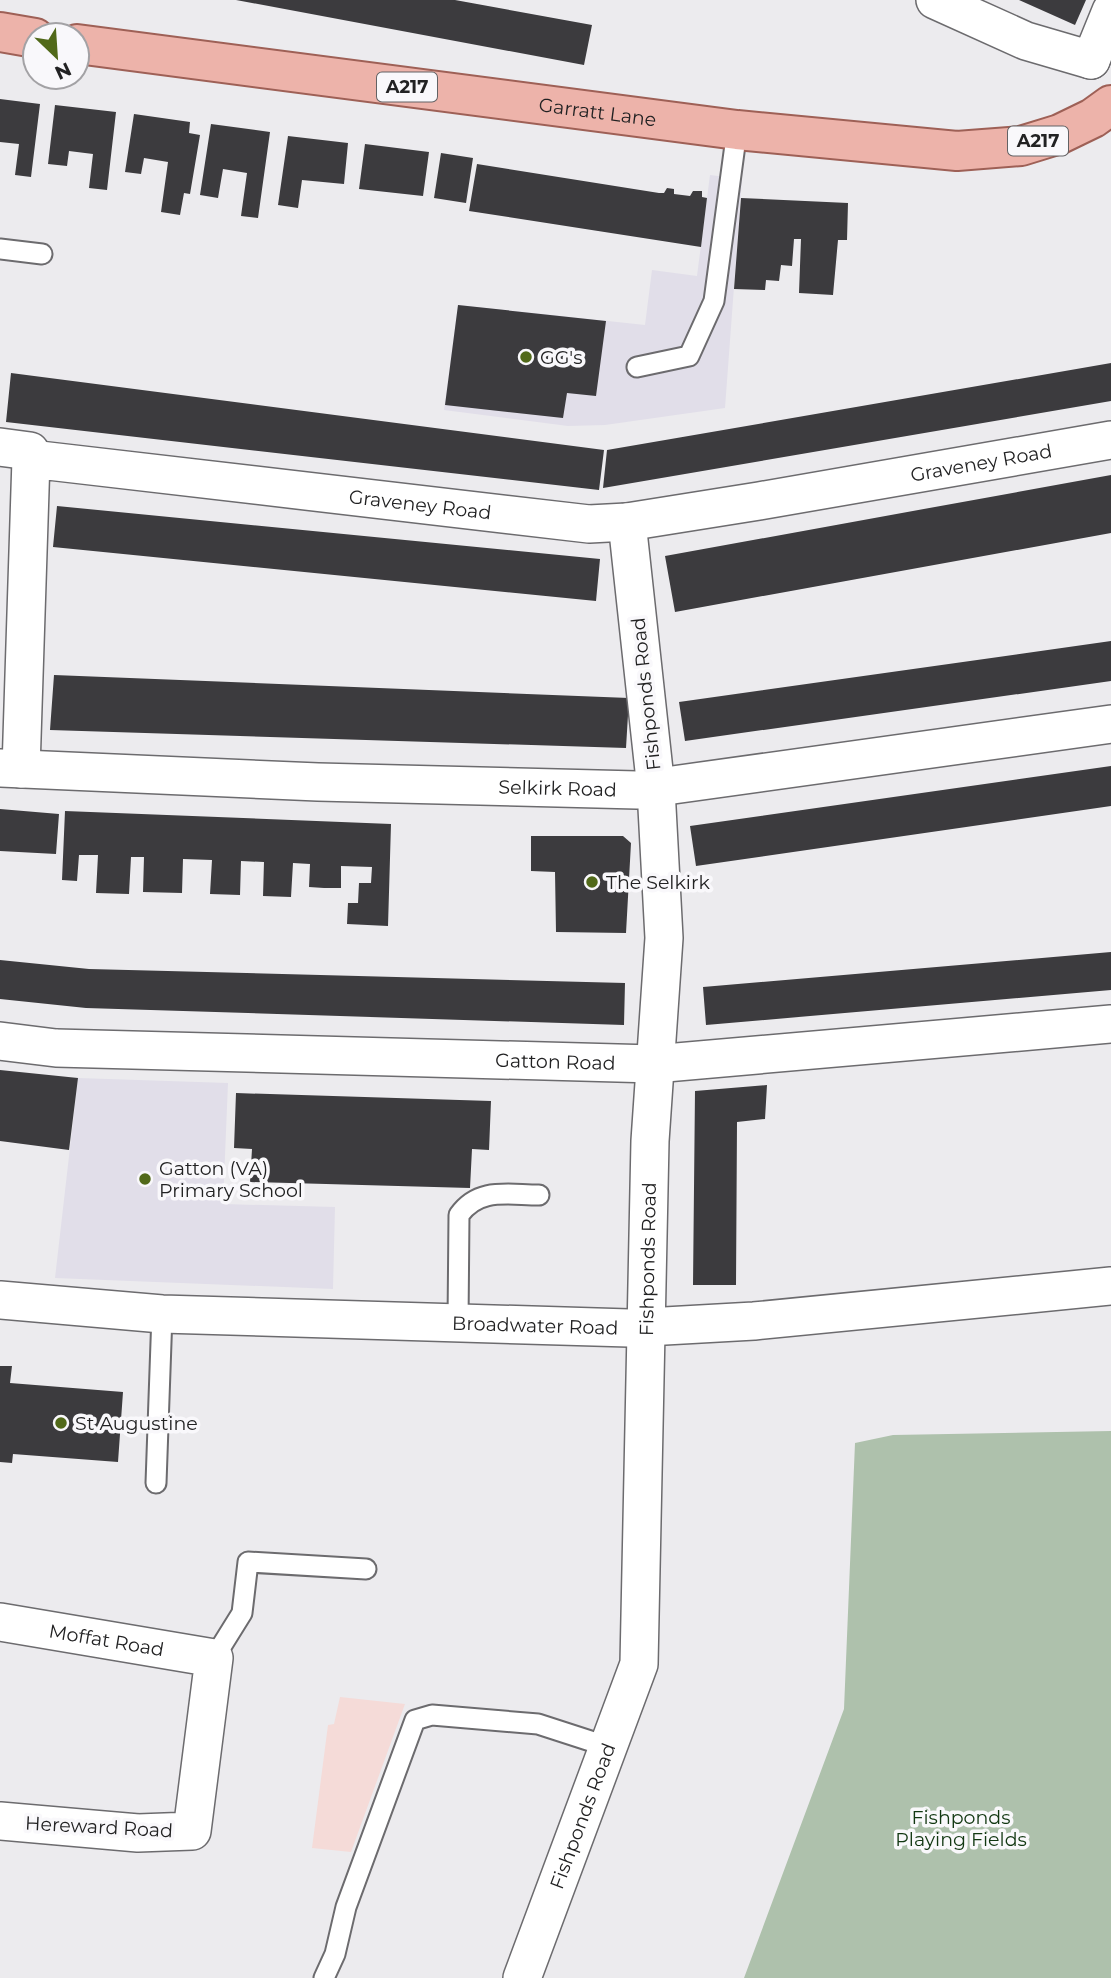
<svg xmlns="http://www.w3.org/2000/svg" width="1111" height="1978" font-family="Montserrat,sans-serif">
<rect width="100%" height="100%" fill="#ecebee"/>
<!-- built -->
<path fill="#e1dee9" d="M710,175l32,4 -17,229 -120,17 -37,1 -124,-16 14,-105 187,20 7,-55 45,6z
M78,1078l150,5 -5,121 112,3 -2,82 -278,-11z"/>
<!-- industrial -->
<path fill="#f5dbd8" d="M340,1697l65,7 -54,148 -39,-4 16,-123 6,-1z"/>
<!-- green -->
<path fill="#aec1ac" d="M1111,1431v547h-367l100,-269 11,-266 38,-8z"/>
<!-- building -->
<path fill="#3c3b3e" d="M236,0h219l137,25 -8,40z
M1019,0h67l-11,25z
M0,99l40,5 -9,73 -16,-2 4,-31 -19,-2z
M55,105l61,7 -9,78 -18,-2 4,-34 -24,-3 -2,15 -19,-2z
M134,114l56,8 -1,11 11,2 -10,59 -6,-1 -4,22 -19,-3 7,-50 -24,-4 -3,16 -16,-2z
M211,124l59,8 -12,86 -17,-2 6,-43 -24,-4 -5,29 -18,-3z
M288,136l60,7 -4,41 -42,-4 -4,28 -20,-3z
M365,144l64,8 -6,44 -64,-7z
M441,153l32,5 -7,45 -32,-5z
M477,164l182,29h5l3,-5 7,1v5l16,2 3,-5h9v6l5,1 -6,49 -232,-36z
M741,198l107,5 -1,37h-9l-5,55 -34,-2 2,-54h-7l-2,27 -11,-1 -2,16 -13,-1 -1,10 -31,-1z
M458,305l148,16 -10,75 -29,-3 -4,25 -118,-13z
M1111,363v38l-508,87 4,-38z
M11,373l593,77 -5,40 -593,-68z
M1111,475v58l-436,79 -10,-56z
M57,506l543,53 -4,42 -543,-54z
M1111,641v40l-426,60 -6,-39z
M54,675l575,23 -3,50 -576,-18z
M1111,766v40l-415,60 -6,-40z
M0,809l59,5 -3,40 -56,-3z
M65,811l326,13 -3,102 -41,-2 1,-21h10l1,-20h12l1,-16 -31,-1v22h-17l-15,-1 1,-23 -17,-1 -2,34 -28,-1 1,-34 -23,-1 -1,34 -30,-1 2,-34 -29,-1 -1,34 -39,-1 1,-35h-13l-2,37 -33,-1 2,-38h-19l-2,26 -15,-1z
M531,836h92l8,7 -5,90 -70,-1 -1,-60 -24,-1z
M1111,952v38l-405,35 -3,-38z
M0,960l89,9 536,14 -1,42 -538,-17 -86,-9z
M0,1070l78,8 -9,72 -69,-9z
M767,1085l-2,34 -28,3 -1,163h-43l2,-194z
M236,1093l255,8 -2,49 -17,-1 -2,39 -220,-6 2,-33 -18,-1z
M0,1366h12l-2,17 113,9 -5,70 -105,-8 -1,9 -12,-1z"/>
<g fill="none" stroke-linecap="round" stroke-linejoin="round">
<!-- lane casing -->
<g stroke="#6c6b6e" stroke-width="23">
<path id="lane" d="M0,249l42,5
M637,367l52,-11 25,-55 23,-171
M458,1323l1,-108c20,-28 49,-20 80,-20
M156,1483l6,-169
M214,1658l28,-45 6,-51 118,7
M324,1978l11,-24 11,-47 69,-187 17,-5 106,9 71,23"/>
</g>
<!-- street casing -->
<g stroke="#6c6b6e" stroke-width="40">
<g id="street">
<path d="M935,0l91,41 65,19"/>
<path d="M1091,60l20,-49"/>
<path d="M0,447l30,4 1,8"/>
<path id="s1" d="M0,768l318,14 319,8 474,-66"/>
<path id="s2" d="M21,769l10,-310 558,65 38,-2 132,-21 352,-61"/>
<path id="s3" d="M0,1041l56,7 598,16 457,-40"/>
<path id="s4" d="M0,1300l162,14 467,14 125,-7 357,-35"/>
<path id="s5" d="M0,1622l214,36 -22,173 -54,2 -138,-12"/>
<path id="s6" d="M522,1978l117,-314 11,-523 14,-203 -8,-149 -29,-267"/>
</g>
</g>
<!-- primary casing -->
<g stroke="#9e6056" stroke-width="42">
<g id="primary">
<path d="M0,32l35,6"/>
<path id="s7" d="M77,44l660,86 220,21 64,-5 39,-12 33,-16 18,-13"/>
</g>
</g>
<!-- lane -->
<use href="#lane" stroke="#fff" stroke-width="19"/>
<!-- street -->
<use href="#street" stroke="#fff" stroke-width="37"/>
<!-- primary -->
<use href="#primary" stroke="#edb3aa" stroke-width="38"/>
</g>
<!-- markers -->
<g fill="#516919" stroke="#f9f8fb" stroke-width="2.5">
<circle cx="526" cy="357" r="7"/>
<circle cx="592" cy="882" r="7"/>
<circle cx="145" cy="1179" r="7"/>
<circle cx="61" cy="1423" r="7"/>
</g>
<g text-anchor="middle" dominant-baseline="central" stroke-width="7" stroke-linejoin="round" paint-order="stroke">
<!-- shield labels -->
<g fill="#f9f8fb" stroke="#626264" stroke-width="2">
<rect x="377" y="72.5" width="60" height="29" rx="5"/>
<rect x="1008" y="126.5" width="60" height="29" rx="5"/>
</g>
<g font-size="18" font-weight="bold" fill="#222223">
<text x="407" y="87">A217</text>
<text x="1038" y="141">A217</text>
</g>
<!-- street labels -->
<g font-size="19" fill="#222223" stroke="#f9f8fb">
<text stroke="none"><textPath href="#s7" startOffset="525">Garratt Lane</textPath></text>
<text stroke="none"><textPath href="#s2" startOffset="1269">Graveney Road</textPath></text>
<text stroke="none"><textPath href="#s2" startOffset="702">Graveney Road</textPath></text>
<text transform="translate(646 694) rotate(-96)">Fishponds Road</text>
<text stroke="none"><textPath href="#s1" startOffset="558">Selkirk Road</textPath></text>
<text stroke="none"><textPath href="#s3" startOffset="556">Gatton Road</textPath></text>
<text stroke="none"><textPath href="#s6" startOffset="740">Fishponds Road</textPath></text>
<text stroke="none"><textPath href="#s4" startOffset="536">Broadwater Road</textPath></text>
<text stroke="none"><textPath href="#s5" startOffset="108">Moffat Road</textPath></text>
<text stroke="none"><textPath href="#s6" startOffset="173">Fishponds Road</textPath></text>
<text transform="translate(99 1827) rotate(3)">Hereward Road</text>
</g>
<!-- poi labels -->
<g font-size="19" fill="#222223" stroke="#f9f8fb" text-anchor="start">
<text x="540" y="357">GG's</text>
<text x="606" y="882">The Selkirk</text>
<text x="159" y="1168">Gatton (VA)<tspan x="159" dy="22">Primary School</tspan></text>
<text x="75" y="1423">St Augustine</text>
</g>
<!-- park labels -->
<g font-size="19" fill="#113711" stroke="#f9f8fb">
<text x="961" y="1817">Fishponds<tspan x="961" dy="22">Playing Fields</tspan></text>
</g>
</g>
<!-- north arrow -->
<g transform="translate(56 56) rotate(155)"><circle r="33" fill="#f9f8fb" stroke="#a3a2a5" stroke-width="2"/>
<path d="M0-5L12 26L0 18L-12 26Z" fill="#516919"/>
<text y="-10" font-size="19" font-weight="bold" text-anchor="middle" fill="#222223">N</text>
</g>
</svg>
